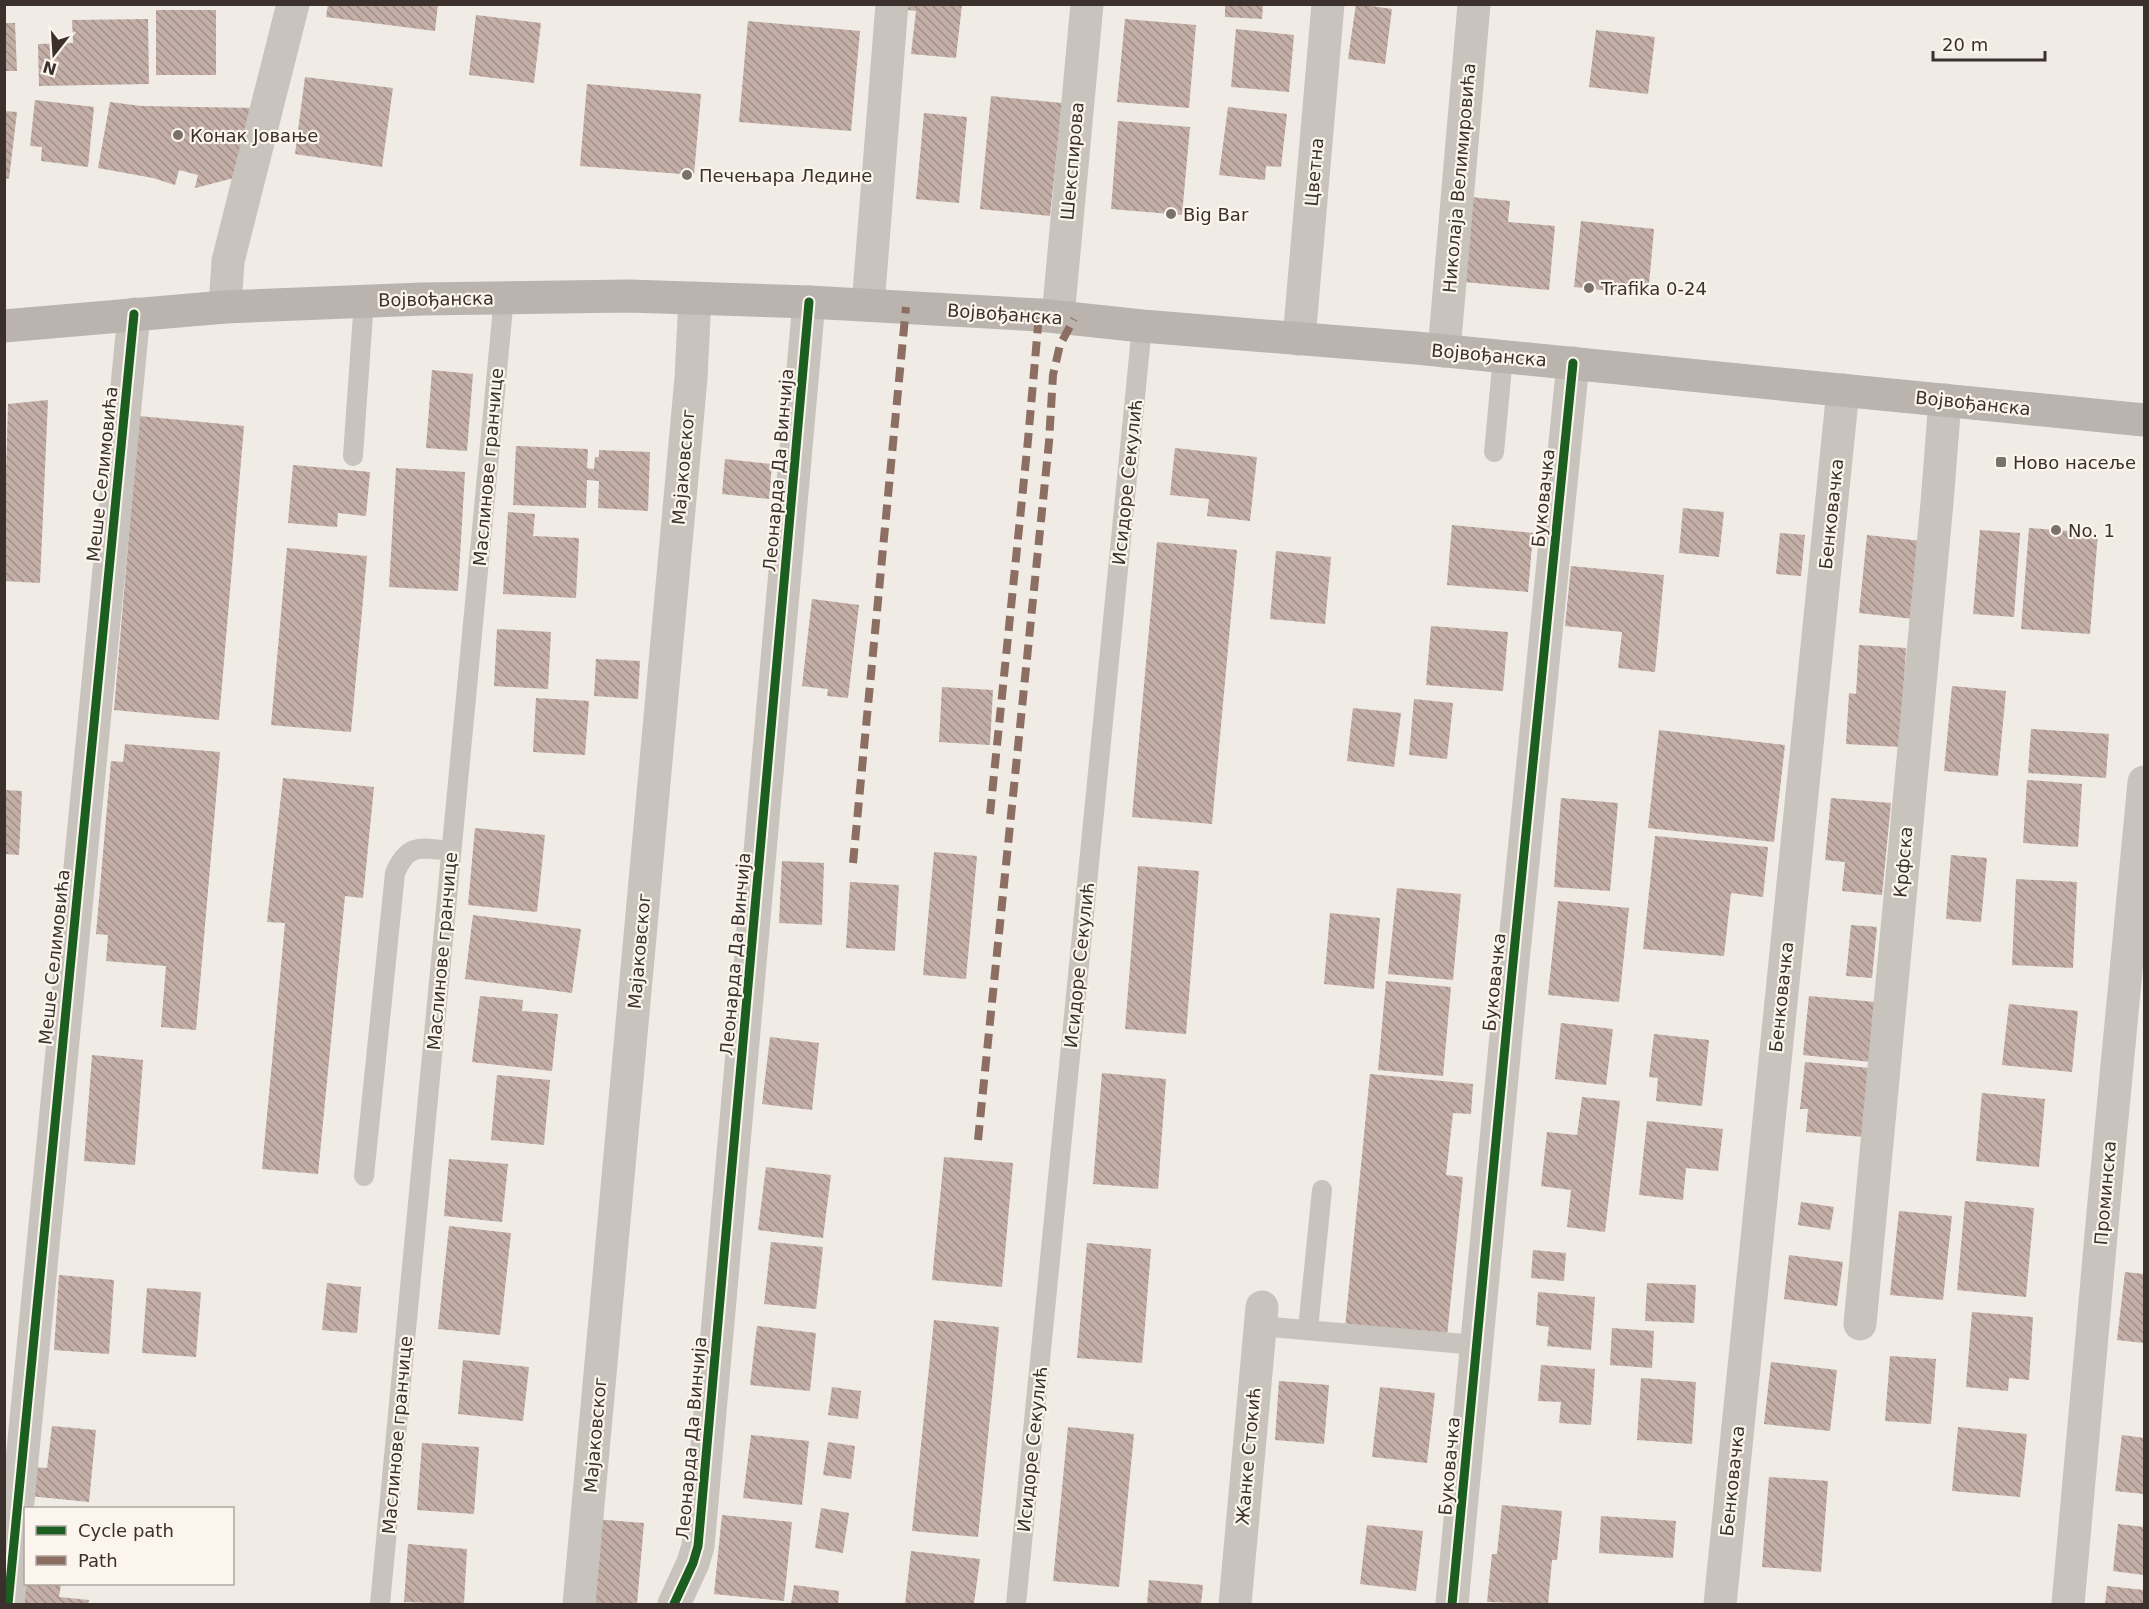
<svg xmlns="http://www.w3.org/2000/svg" width="2149" height="1609" font-family="'DejaVu Sans',sans-serif">
<defs>
<pattern id="building-back-hatch" width="6" height="6" patternUnits="userSpaceOnUse" patternTransform="scale(1.5)"><rect width="6" height="6" fill="#c3afa7"/><path d="M-1 5l2 2M0 0l6 6M5-1l2 2" fill="none" stroke="#a08f88"/></pattern>
</defs>
<rect width="100%" height="100%" fill="#f0ebe5"/>
<!-- building -->
<path fill="url(#building-back-hatch)" d="M328,4h110l-3,27 -109,-14z
M908,4h54l-6,54 -45,-4 5,-43 -8,-1z
M1225,4h38l-1,15 -37,-2z
M1356,4l36,5 -7,55 -37,-5z
M156,10h60v65h-60z
M476,15l65,8 -7,60 -65,-8z
M148,19l1,65 -110,2 -1,-42 35,-1 -1,-23z
M1125,19l71,6 -7,83 -72,-6z
M748,21l112,10 -9,100 -112,-9z
M4,23h11l2,48h-13z
M1236,29l58,6 -5,57 -58,-5z
M1596,30l59,7 -7,57 -59,-7z
M305,77l88,11 -11,79 -87,-13z
M587,84l114,10 -7,81 -114,-9z
M991,96l71,7 -12,113 -70,-7z
M35,100l59,7 -6,60 -47,-6 1,-14 -12,-1z
M110,102l31,4 115,2 -18,69 -43,11 3,-13 -19,-5 -4,15 -22,-7 -55,-10z
M1228,107l59,7 -6,53 -15,-1 -1,14 -46,-5z
M4,111l13,1 -8,67 -5,-1z
M924,113l43,4 -8,86 -43,-4z
M1118,121l72,6 -8,88 -71,-6z
M1471,197l39,4 -2,21 47,4 -6,64 -85,-8z
M1581,221l73,8 -6,66 -74,-8z
M432,370l41,4 -6,77 -41,-3z
M48,400l-8,183 -36,-2v-109h2l2,-68z
M139,416l105,10 -25,294 -105,-10z
M516,446l72,3 -1,19 7,1 1,-12h4v-7l51,2 -2,59 -50,-3 1,-27 -12,-1 -1,28 -73,-3z
M1175,448l82,9 -7,64 -43,-5 2,-17 -39,-4z
M725,459l47,5 -3,35 -47,-5z
M293,465l77,7 -4,44 -28,-3 -1,14 -49,-4z
M396,468l69,4 -7,119 -69,-4z
M1683,508l41,4 -5,45 -40,-4z
M508,512l27,2 -2,22 46,2 -3,60 -73,-4z
M1452,525l81,8 -5,59 -81,-7z
M2029,528l69,5 -8,101 -69,-5z
M1980,530l40,3 -6,84 -41,-3z
M1780,533l25,2 -4,41 -25,-2z
M1867,535l55,6 -8,78 -55,-6z
M1157,542l80,8 -25,274 -80,-7z
M287,548l80,8 -16,176 -80,-7z
M1276,551l55,6 -6,67 -55,-5z
M1571,566l93,9 -9,97 -37,-4 4,-36 -57,-6z
M812,599l47,6 -11,93 -21,-2 1,-7 -26,-3z
M1431,626l77,6 -5,59 -77,-6z
M497,629l54,3 -3,57 -54,-3z
M1859,645l47,3 -6,99 -54,-3 3,-51 7,1z
M596,659l44,2 -2,38 -44,-3z
M1952,686l54,5 -8,85 -54,-5z
M942,687l51,3 -3,55 -51,-3z
M536,698l53,3 -4,54 -52,-3z
M1414,699l39,4 -6,56 -38,-4z
M1353,708l48,5 -7,54 -47,-6z
M2031,729l78,5 -3,44 -78,-5z
M1659,730l126,15 -11,97 -126,-14z
M125,744l95,8 -24,278 -35,-3 5,-61 -60,-5 2,-26 -12,-1 15,-173 12,1z
M283,778l91,9 -11,111 -18,-2 -27,278 -56,-5 23,-246 -18,-1z
M2027,780l55,4 -4,63 -55,-4z
M4,790l18,1 -3,64 -15,-1z
M1561,798l57,5 -8,88 -56,-4z
M1831,798l60,5 -9,92 -40,-4 3,-29 -20,-2z
M475,828l70,7 -8,77 -69,-7z
M1655,836l113,11 -5,50 -32,-4 -7,63 -81,-7z
M934,852l43,4 -11,123 -43,-4z
M1951,855l36,3 -6,64 -35,-3z
M782,861l42,2 -2,62 -43,-2z
M1138,866l61,5 -13,163 -61,-5z
M2016,879l61,3 -4,86 -61,-3z
M850,882l49,3 -4,66 -49,-3z
M1397,888l64,6 -8,86 -65,-6z
M1558,901l71,7 -10,94 -71,-7z
M1330,913l50,5 -6,71 -50,-5z
M473,915l108,14 -9,64 -107,-14z
M1851,925l26,2 -5,51 -26,-2z
M1386,981l65,6 -8,89 -65,-6z
M480,996l43,4 -1,11 36,3 -6,57 -80,-9z
M1809,996l67,6 -5,60 -68,-7z
M2009,1004l69,7 -6,61 -70,-7z
M1561,1023l52,6 -7,56 -51,-6z
M1654,1034l55,6 -7,66 -46,-5 2,-23 -9,-1z
M770,1037l49,6 -7,67 -50,-6z
M92,1055l51,5 -8,105 -51,-4z
M1805,1062l65,6 -6,69 -58,-5 2,-23h-8z
M1102,1073l64,6 -8,110 -65,-5z
M1370,1074l103,10 -2,30 -18,-1 -7,62 17,2 -16,160 -102,-9z
M497,1075l53,5 -6,65 -53,-5z
M1982,1093l63,6 -6,68 -63,-6z
M1582,1097l38,4 -15,131 -38,-5 4,-37 -30,-4 6,-54 30,3z
M1647,1121l76,8 -5,42 -32,-3 -3,32 -44,-5z
M944,1157l69,6 -11,124 -70,-7z
M449,1159l59,5 -6,58 -58,-6z
M766,1167l65,8 -8,63 -65,-8z
M1965,1201l69,7 -8,89 -69,-7z
M1801,1202l33,5 -4,23 -32,-5z
M1899,1211l53,5 -9,84 -53,-5z
M449,1226l62,7 -11,102 -62,-6z
M771,1242l52,5 -7,62 -52,-5z
M1087,1243l64,6 -9,114 -65,-5z
M1533,1250l33,3 -2,28 -33,-3z
M1789,1255l54,7 -6,44 -53,-7z
M2125,1272l19,2v69l-27,-3z
M59,1275l55,5 -5,74 -55,-4z
M327,1283l34,4 -4,46 -35,-3z
M1647,1283l49,2 -2,38 -49,-2z
M147,1288l54,4 -5,65 -54,-4z
M1538,1292l57,5 -4,53 -44,-4 2,-19 -13,-2z
M1972,1312l61,5 -4,63 -20,-2 -1,13 -42,-4z
M934,1320l65,7 -21,210 -66,-6z
M757,1326l59,7 -6,58 -60,-6z
M1612,1328l42,3 -2,37 -42,-3z
M1890,1356l46,3 -5,65 -46,-3z
M463,1360l66,7 -6,54 -65,-7z
M1771,1362l66,8 -7,61 -66,-7z
M1541,1365l54,4 -4,56 -32,-2 2,-21 -23,-1z
M1641,1378l55,4 -4,62 -55,-4z
M1279,1381l50,4 -5,59 -49,-4z
M832,1387l29,4 -3,28 -30,-4z
M1380,1387l55,6 -8,70 -55,-6z
M52,1426l44,4 -7,72 -60,-6 3,-29 15,1z
M1068,1427l66,7 -15,153 -66,-6z
M1958,1427l69,7 -7,63 -68,-6z
M751,1435l58,6 -7,64 -59,-7z
M2122,1435l22,3v56l-29,-3z
M828,1442l27,4 -4,33 -28,-4z
M422,1443l57,4 -5,67 -57,-4z
M1769,1477l59,4 -7,91 -59,-5z
M1502,1505l60,6 -5,49h-5l-4,44 -61,-2 5,-48h5z
M821,1508l28,5 -6,40 -28,-5z
M722,1515l70,7 -8,79 -70,-7z
M1601,1516l75,5 -3,37 -74,-5z
M594,1519l50,4 -7,81h-50z
M2118,1524l26,3v48l-31,-4z
M1367,1525l56,6 -7,60 -56,-7z
M408,1544l59,5 -3,55 -60,-2z
M911,1551l69,8 -6,45h-69z
M1149,1580l54,5 -2,19h-54z
M25,1584h36l-2,13 30,3 -1,4h-66z
M794,1585l45,6 -1,13h-47z
M2107,1586l37,4v14h-39z"/>
<g fill="none" stroke-linecap="round" stroke-linejoin="round">
<!-- service -->
<path stroke="#c9c3be" stroke-width="20" d="M1494,452l9,-95
M353,456l11,-156
M364,1176l31,-303c13,-31 27,-25 56,-22
M1260,1326l216,19
M1308,1329l14,-139
M380,1604l124,-1307
M1016,1604l126,-1278"/>
<!-- minor -->
<path stroke="#c9c3be" stroke-width="33" d="M868,305l24,-301
M225,307l3,-46 65,-257
M1058,317l29,-313
M1299,339l29,-335
M1444,351l30,-347
M1860,1324l77,-821 8,-103
M8,1604l126,-1290
M579,1604l112,-1226 4,-80
M674,1604l19,-41 5,-17 2,-22 109,-1222
M1235,1604l27,-297
M1452,1604l60,-632 61,-609
M1720,1604l123,-1214
M2068,1604l35,-391 41,-431"/>
<!-- secondary -->
<path stroke="#bab3ae" stroke-width="33" d="M4,326l221,-19 197,-8 207,-3 180,6 230,13 103,11 274,22 728,72"/>
<!-- quiet -->
<path stroke="#8d6e63" stroke-width="8" stroke-dasharray="15 8" stroke-linecap="butt" d="M990,814l38,-374 11,-125
M853,863l53,-556
M978,1140l71,-698 4,-67 7,-30 14,-26"/>
<!-- cycleway casing -->
<g stroke="#fbf5ee" stroke-width="13">
<path id="cycleway" d="M8,1604l126,-1290
M674,1604l19,-41 5,-17 2,-22 109,-1222
M1452,1604l60,-632 61,-609"/>
</g>
<!-- cycleway -->
<use href="#cycleway" stroke="#1b5e20" stroke-width="9"/>
</g>
<!-- markers -->
<g fill="#7a716c" stroke="#fbf5ee" stroke-width="2">
<circle cx="178" cy="135" r="6"/>
<circle cx="687" cy="175" r="6"/>
<circle cx="1171" cy="214" r="6"/>
<circle cx="1589" cy="288" r="6"/>
<rect x="1995" y="456" width="12" height="12" rx="3"/>
<circle cx="2056" cy="530" r="6"/>
</g>
<g text-anchor="middle" dominant-baseline="central" stroke-width="4.5" stroke-linejoin="round" paint-order="stroke">
<!-- poi labels -->
<g font-size="18" fill="#3b302b" stroke="#fbf5ee" text-anchor="start">
<text x="190" y="135">Конак Јовање</text>
<text x="699" y="175">Печењара Ледине</text>
<text x="1183" y="214">Big Bar</text>
<text x="1601" y="288">Trafika 0-24</text>
<text x="2013" y="462">Ново насеље</text>
<text x="2068" y="530">No. 1</text>
</g>
<!-- street labels -->
<g font-size="18" fill="#3b302b" stroke="#fbf5ee">
<text transform="translate(1072 161) rotate(-85)">Шекспирова</text>
<text transform="translate(1314 172) rotate(-85)">Цветна</text>
<text transform="translate(1459 178) rotate(-85)">Николаја Велимировића</text>
<text transform="translate(436 299) rotate(-1)">Војвођанска</text>
<text transform="translate(1005 314) rotate(4)">Војвођанска</text>
<text transform="translate(1489 355) rotate(5)">Војвођанска</text>
<text transform="translate(1973 403) rotate(6)">Војвођанска</text>
<text transform="translate(488 467) rotate(-85)">Маслинове гранчице</text>
<text transform="translate(683 467) rotate(-85)">Мајаковског</text>
<text transform="translate(778 470) rotate(-85)">Леонарда Да Винчија</text>
<text transform="translate(102 474) rotate(-84)">Меше Селимовића</text>
<text transform="translate(1127 482) rotate(-84)">Исидоре Секулић</text>
<text transform="translate(1543 498) rotate(-84)">Буковачка</text>
<text transform="translate(1831 514) rotate(-84)">Бенковачка</text>
<text transform="translate(1903 862) rotate(-85)">Крфска</text>
<text transform="translate(442 951) rotate(-85)">Маслинове гранчице</text>
<text transform="translate(639 951) rotate(-85)">Мајаковског</text>
<text transform="translate(735 954) rotate(-85)">Леонарда Да Винчија</text>
<text transform="translate(54 957) rotate(-84)">Меше Селимовића</text>
<text transform="translate(1079 965) rotate(-84)">Исидоре Секулић</text>
<text transform="translate(1494 982) rotate(-84)">Буковачка</text>
<text transform="translate(1781 997) rotate(-84)">Бенковачка</text>
<text transform="translate(2105 1193) rotate(-85)">Проминска</text>
<text transform="translate(397 1435) rotate(-85)">Маслинове гранчице</text>
<text transform="translate(595 1435) rotate(-85)">Мајаковског</text>
<text transform="translate(691 1438) rotate(-85)">Леонарда Да Винчија</text>
<text transform="translate(1032 1449) rotate(-84)">Исидоре Секулић</text>
<text transform="translate(1248 1456) rotate(-85)">Жанке Стокић</text>
<text transform="translate(1449 1466) rotate(-85)">Буковачка</text>
<text transform="translate(1732 1481) rotate(-84)">Бенковачка</text>
</g>
</g>
<!-- border -->
<rect width="2149" height="1609" fill="none" stroke="#3b302b" stroke-width="12"/>
<!-- legend -->
<rect x="24" y="1507" width="210" height="78" fill="#fbf5ee" stroke="#aea6a0" stroke-width="1.5"/>
<rect x="36" y="1526" width="30" height="9" fill="#1b5e20" stroke="#aea6a0" stroke-width="1.5"/>
<text x="78" y="1537" font-size="18" fill="#3b302b">Cycle path</text>
<rect x="36" y="1556" width="30" height="9" fill="#8d6e63" stroke="#aea6a0" stroke-width="1.5"/>
<text x="78" y="1567" font-size="18" fill="#3b302b">Path</text>
<!-- north arrow -->
<g transform="translate(54 54) rotate(197)" stroke="#fbf5ee" stroke-width="4.5" paint-order="stroke">
<path d="M0-4.5L10 22L0 15L-10 22Z" fill="#3b302b"/>
<text y="-9" font-size="16" font-weight="bold" text-anchor="middle" fill="#3b302b">N</text>
</g>
<!-- scale -->
<path d="M1933 51v9h112v-9" fill="none" stroke="#3b302b" stroke-width="3"/>
<text x="1942" y="51" font-size="18" fill="#3b302b" stroke="#fbf5ee" stroke-width="4.5" paint-order="stroke">20 m</text>
</svg>
